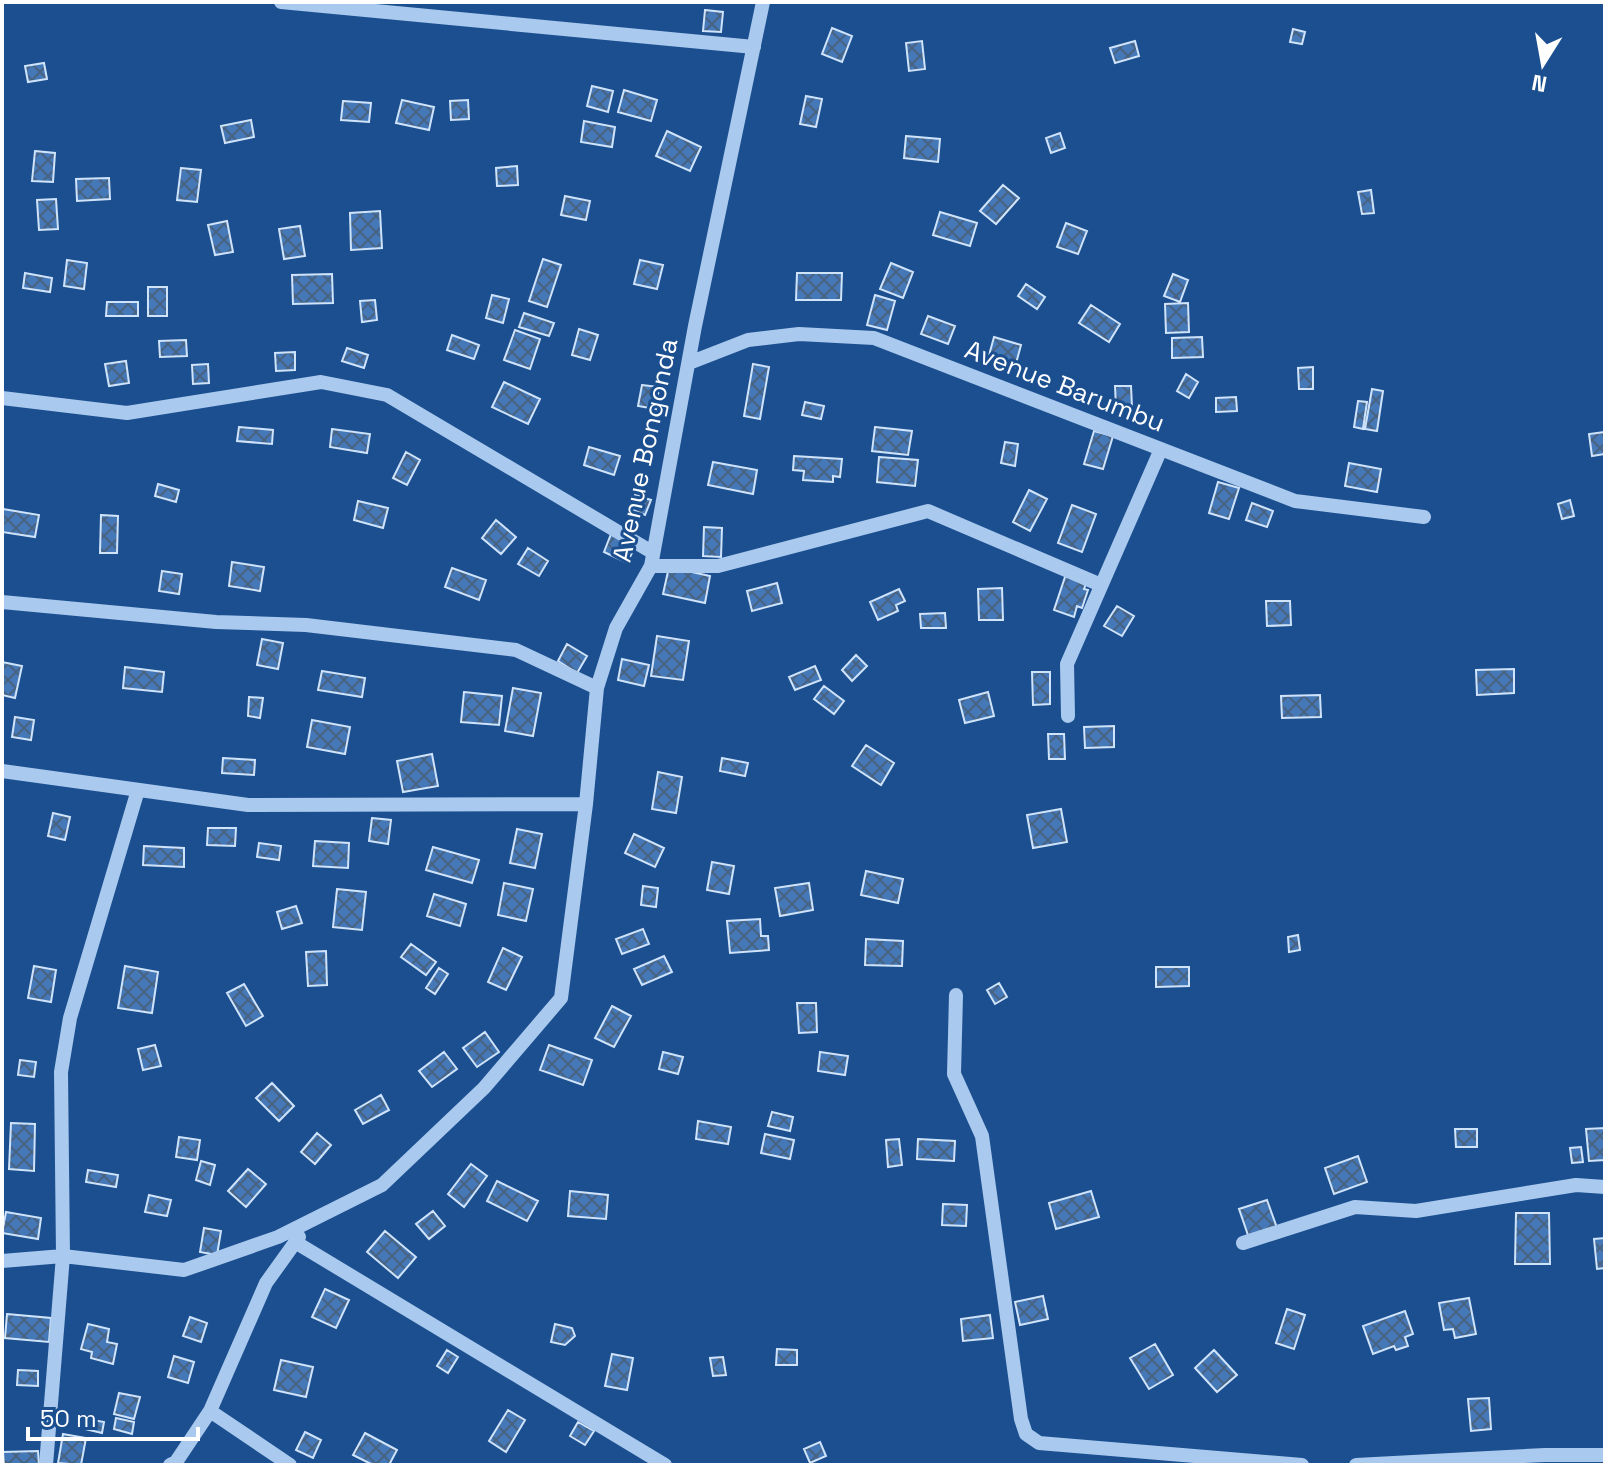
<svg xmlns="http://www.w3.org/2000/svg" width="1607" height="1467" font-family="'Space Grotesk',sans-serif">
<defs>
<pattern id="building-cross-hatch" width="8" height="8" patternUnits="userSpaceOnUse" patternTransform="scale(2)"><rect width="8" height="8" fill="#4478b7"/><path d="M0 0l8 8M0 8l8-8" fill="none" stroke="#486282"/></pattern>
</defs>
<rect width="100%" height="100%" fill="#1b4f8f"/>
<!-- building -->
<path fill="url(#building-cross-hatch)" stroke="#cfe3fa" stroke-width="2" d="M705,10l18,2 -2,20 -18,-1z
M832,28l20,8 -10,26 -20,-8z
M1293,29l12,3 -3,12 -12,-2z
M922,41l3,28 -16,2 -3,-28z
M1135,41l4,15 -24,7 -5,-15z
M44,63l3,16 -19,3 -3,-16z
M592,86l21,5 -5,21 -21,-6z
M624,90l33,10 -6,21 -33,-9z
M806,96l16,3 -6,28 -16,-3z
M402,100l32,7 -5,23 -33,-7z
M468,100l1,19 -18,1 -1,-19z
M343,101l28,2 -2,19 -28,-2z
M251,120l3,17 -29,6 -4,-17z
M584,121l31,6 -3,20 -31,-5z
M667,131l34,16 -11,24 -34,-15z
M1060,133l5,15 -14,5 -5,-15z
M906,136l34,3 -2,23 -34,-4z
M35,151l20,2 -2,29 -21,-1z
M517,166l1,19 -21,1 -1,-18z
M181,168l20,2 -4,32 -20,-2z
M109,178l1,21 -33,2 -1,-22z
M1003,185l16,13 -23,26 -16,-13z
M1371,190l3,23 -12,1 -4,-22z
M565,196l25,5 -4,19 -25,-5z
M56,199l2,30 -19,1 -2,-30z
M380,211l2,37 -31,2 -1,-37z
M940,212l37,11 -7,23 -37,-11z
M227,221l6,31 -18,3 -7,-30z
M1066,223l21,8 -9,23 -21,-7z
M300,226l5,30 -21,3 -5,-30z
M543,259l18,6 -14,42 -18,-6z
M67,260l20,3 -3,26 -20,-3z
M640,260l23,5 -6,24 -23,-5z
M891,263l22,9 -10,26 -23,-9z
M25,273l27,5 -2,14 -27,-4z
M797,273h45l-1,27h-45z
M332,274l1,29 -40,1 -1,-29z
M1173,274l15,6 -8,22 -16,-6z
M1026,284l19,13 -8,12 -19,-13z
M148,287h19v29h-19z
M492,295l17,4 -6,24 -17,-5z
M875,295l20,6 -8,29 -20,-5z
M375,300l2,20 -15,2 -2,-21z
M107,302h31v14h-32z
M1188,303l1,29 -23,1 -1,-29z
M1091,305l29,19 -11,18 -30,-19z
M524,313l30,10 -5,13 -30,-9z
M928,316l27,10 -7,18 -27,-10z
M579,329l19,6 -8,25 -18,-5z
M515,330l25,9 -10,30 -26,-9z
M452,335l27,10 -5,14 -27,-9z
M994,337l27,8 -6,22 -27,-8z
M1202,337l1,20 -31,1v-20z
M186,340l1,16 -27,1 -1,-16z
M347,348l21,7 -4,13 -22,-7z
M295,352v18l-19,1 -1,-18z
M126,361l3,22 -20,3 -4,-22z
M208,364l1,19 -16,1 -1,-19z
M753,364l16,3 -9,52 -16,-3z
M1313,367v22h-14l-1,-21z
M1186,374l12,8 -9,16 -12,-7z
M504,382l36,17 -12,25 -36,-17z
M642,385l17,2 -3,22 -18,-3z
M1115,386h16l1,21h-16z
M1372,389l11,2 -6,40 -12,-2z
M1236,397l1,14 -21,1v-14z
M1358,401l9,1 -4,27 -9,-2z
M805,402l19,4 -3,13 -19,-4z
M239,427l34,3 -1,14 -35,-3z
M875,427l37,4 -4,24 -36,-4z
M332,429l38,5 -3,19 -37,-6z
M1094,431l19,5 -10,33 -19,-5z
M1605,432v22l-13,2 -3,-22z
M1005,442l13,2 -3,22 -14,-3z
M589,447l31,9 -6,19 -30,-10z
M406,452l14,8 -13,25 -14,-7z
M794,456l48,3 -2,18 -7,-1v6l-30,-2 1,-9 -11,-1z
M879,457l39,3 -3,26 -38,-4z
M713,462l44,8 -4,24 -45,-9z
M1349,463l32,6 -4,23 -32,-6z
M1218,482l21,6 -10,31 -20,-6z
M158,484l21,6 -3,12 -21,-6z
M1029,490l18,9 -17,32 -17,-9z
M635,495l16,5 -6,15 -15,-6z
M1570,500l4,16 -12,3 -4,-15z
M358,501l30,7 -5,20 -29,-8z
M1252,503l21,8 -6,16 -21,-7z
M1072,505l24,9 -14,38 -24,-9z
M3,509l36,6 -4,22 -33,-5z
M101,515l17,1 -1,37h-17z
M496,520l20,17 -15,17 -19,-16z
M704,527l18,1 -1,29 -18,-1z
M611,534l25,11 -9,18 -23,-11z
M528,548l20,13 -9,15 -21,-12z
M232,562l32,5 -4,24 -31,-5z
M669,567l41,9 -5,27 -42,-9z
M452,568l34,12 -7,20 -34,-13z
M162,571l20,3 -3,20 -20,-3z
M1066,574l21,7 -3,8 4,1 -6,18 -5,-2 -3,11 -20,-7z
M777,583l5,20 -30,8 -5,-20z
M1002,588l1,32h-24l-1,-31z
M899,589l6,12 -9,4 2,6 -20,9 -8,-18z
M1266,601h24l1,24 -24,1z
M1117,606l17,10 -12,20 -18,-10z
M945,613l1,15h-25l-1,-14z
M657,636l32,5 -6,39 -32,-4z
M262,639l21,4 -5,26 -21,-4z
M567,644l20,12 -10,17 -19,-12z
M856,655l11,11 -15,15 -10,-11z
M622,659l27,6 -5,21 -26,-6z
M2,662l20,4 -7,32 -13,-3z
M815,666l6,14 -26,10 -6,-13z
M125,667l39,5 -2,20 -39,-4z
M1514,669v24l-37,2 -1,-25z
M322,671l43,7 -3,19 -44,-7z
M1032,672h18v32l-17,1z
M824,686l20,15 -10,13 -20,-15z
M513,688l28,5 -8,43 -28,-5z
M464,692l38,4 -3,29 -38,-3z
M988,692l6,24 -29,7 -6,-23z
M1320,695l1,22 -39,1 -1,-22z
M249,697l14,1 -3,20 -12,-2z
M15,717l19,3 -3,20 -19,-3z
M312,720l38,7 -5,27 -38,-7z
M1114,726v21l-29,1 -1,-21z
M1048,734h16l1,25h-16z
M866,745l28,18 -13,22 -29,-19z
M432,754l6,32 -35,6 -6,-31z
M223,758l32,2 -1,15 -32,-2z
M722,758l26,5 -3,13 -25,-5z
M658,772l24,5 -6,36 -24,-4z
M1061,809l6,33 -34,6 -6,-33z
M53,813l17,4 -5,23 -17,-4z
M372,818l19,2 -3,24 -19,-3z
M208,828h28l-1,18 -28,-1z
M517,829l25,5 -7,34 -25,-5z
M634,834l30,14 -9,19 -30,-14z
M315,841l34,2 -1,25 -35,-2z
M259,843l22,3 -2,14 -22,-3z
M144,846l40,2v19l-41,-2z
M433,847l46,13 -7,23 -46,-13z
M712,862l22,4 -5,28 -22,-4z
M866,871l37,8 -5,24 -37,-8z
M504,883l29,6 -7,32 -28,-6z
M809,883l4,27 -33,6 -5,-28z
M643,886l15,2 -2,19 -15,-2z
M337,889l29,3 -4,38 -29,-3z
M434,894l32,10 -6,22 -33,-10z
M296,906l6,17 -20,6 -5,-17z
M760,919l1,17h7l1,14 -39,3 -3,-32z
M643,929l6,15 -27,10 -6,-15z
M1298,935l2,15 -11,2 -1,-15z
M866,939l37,2 -1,25 -37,-1z
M411,944l25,18 -10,13 -25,-18z
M503,948l19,9 -16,33 -18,-8z
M326,951l1,34 -19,1 -2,-34z
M664,956l8,16 -30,13 -8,-16z
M34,966l22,4 -5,32 -23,-4z
M125,966l33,6 -6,41 -34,-5z
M1156,967h33v19l-33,1z
M439,968l9,6 -13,20 -9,-6z
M999,983l8,14 -12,7 -8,-14z
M244,984l19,32 -17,10 -19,-33z
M797,1003h19l1,29 -18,1z
M612,1006l19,10 -17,31 -19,-9z
M485,1032l14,20 -22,15 -14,-19z
M155,1045l6,21 -18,4 -5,-21z
M549,1045l43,15 -9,25 -43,-15z
M444,1052l13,17 -25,18 -13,-16z
M663,1052l20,5 -5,17 -19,-5z
M820,1052l28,4 -3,19 -27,-4z
M20,1060l16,2 -2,15 -16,-2z
M272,1083l22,23 -15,15 -23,-23z
M381,1095l8,15 -26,14 -8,-14z
M772,1112l21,5 -3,14 -22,-5z
M698,1121l33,6 -3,17 -32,-5z
M11,1123l24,1 -1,47 -25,-2z
M1605,1128v32l-16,1 -3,-32z
M1455,1129h22v18h-21z
M317,1133l14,12 -16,19 -14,-12z
M765,1134l29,6 -4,19 -29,-6z
M179,1137l21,3 -3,20 -21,-3z
M899,1139l3,26 -14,2 -2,-27z
M918,1139l37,2 -1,20 -37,-2z
M1581,1147l2,15 -11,1 -2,-15z
M1358,1156l9,26 -33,12 -9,-26z
M201,1161l14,4 -5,20 -14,-5z
M471,1164l16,12 -23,31 -16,-13z
M248,1169l18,15 -20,23 -18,-16z
M88,1170l30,5 -2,12 -30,-5z
M497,1181l41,20 -11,20 -40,-20z
M570,1191l38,4 -2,24 -38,-3z
M1091,1191l8,26 -43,12 -7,-26z
M149,1195l22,5 -4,16 -22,-4z
M1267,1200l10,28 -28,10 -10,-29z
M943,1204l24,1 -1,21 -24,-1z
M433,1211l12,15 -16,13 -13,-15z
M6,1212l35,6 -3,21 -36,-6z
M1516,1213h33l1,51h-35z
M204,1228l17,3 -4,24 -17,-3z
M385,1231l31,26 -18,21 -31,-26z
M1605,1238v30l-8,1 -3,-30z
M325,1289l24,11 -13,28 -24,-11z
M1043,1296l5,23 -28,6 -5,-23z
M1469,1298l7,36 -21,4 -2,-9 -9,1 -5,-27z
M1287,1309l18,6 -11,34 -18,-6z
M1405,1311l8,23 -8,3 3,9 -12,4 -2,-4 -21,8 -10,-28z
M7,1314l44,4 -2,24 -44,-4z
M990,1315l3,23 -30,3 -2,-22z
M190,1317l17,6 -6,19 -18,-6z
M88,1324l21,5 -2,13 10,2 -4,20 -22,-6 1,-6 -11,-3z
M555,1324l17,4 3,8 -10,9 -14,-3z
M1155,1344l18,31 -24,14 -19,-31z
M777,1349l20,1v15h-21z
M447,1350l11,7 -10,16 -11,-7z
M1214,1350l23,25 -20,17 -22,-24z
M612,1354l21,4 -6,32 -22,-4z
M174,1356l20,6 -6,21 -20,-6z
M723,1357l3,18 -13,1 -3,-18z
M281,1360l32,7 -7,30 -32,-7z
M18,1370l20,1v15l-21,-1z
M119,1393l21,4 -6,22 -20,-5z
M1489,1398l2,31 -20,2 -3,-32z
M508,1410l17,10 -19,32 -17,-11z
M116,1418l18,4 -2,12 -18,-5z
M87,1419l17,3 -2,11 -17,-4z
M578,1422l16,9 -9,14 -15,-9z
M305,1432l16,8 -8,18 -17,-8z
M365,1433l32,17 -8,15h-16l-20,-10z
M63,1434l23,4 -5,27 -23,-2z
M820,1442l6,14 -16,7 -6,-14z
M38,1451l1,14h-35l-1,-13z"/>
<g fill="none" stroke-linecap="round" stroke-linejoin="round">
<!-- minor -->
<path stroke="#a9c9ee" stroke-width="14" d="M281,2l473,45
M689,363l59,-23 51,-6 75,4 421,163 129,16
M2,398l125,15 194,-31 66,13 265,157
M651,566h67l210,-55 173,74
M2,602l214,20 90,3 210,25 81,38
M1068,716l-1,-52 94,-215
M2,771l246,34 338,-1
M956,995l-2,79 28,62 39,283 5,15 13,9 263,22
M295,1242l370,223
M1243,1243l112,-36 61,4 160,-26 29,2
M2,1261l61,-5 121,14 94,-33 104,-52 102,-97 77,-90 25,-194 11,-116 19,-60 35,-62 44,-240 68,-324
M210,1411l80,54
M46,1465l17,-209 -2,-184 9,-54 68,-228
M170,1465l6,-3 34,-51 56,-128 33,-46
M1356,1465l189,-10h60"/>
</g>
<g text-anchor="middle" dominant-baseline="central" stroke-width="6" stroke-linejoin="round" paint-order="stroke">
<!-- street labels -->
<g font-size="26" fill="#fff" stroke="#1b4f8f">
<text transform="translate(1065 386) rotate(21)">Avenue Barumbu</text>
<text transform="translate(645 450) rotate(-78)">Avenue Bongonda</text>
</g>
</g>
<!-- border -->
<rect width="1607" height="1467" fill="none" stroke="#ffffff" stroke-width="8"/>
<!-- north arrow -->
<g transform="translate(1543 64) rotate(191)" stroke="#1b4f8f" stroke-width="6" paint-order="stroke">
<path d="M0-6L14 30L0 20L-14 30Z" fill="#ffffff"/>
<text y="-12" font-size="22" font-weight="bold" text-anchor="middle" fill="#ffffff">N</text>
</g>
<!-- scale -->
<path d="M28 1427v12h170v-12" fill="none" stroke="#ffffff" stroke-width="4"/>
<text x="40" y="1427" font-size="24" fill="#ffffff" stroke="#1b4f8f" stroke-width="6" paint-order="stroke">50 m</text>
</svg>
